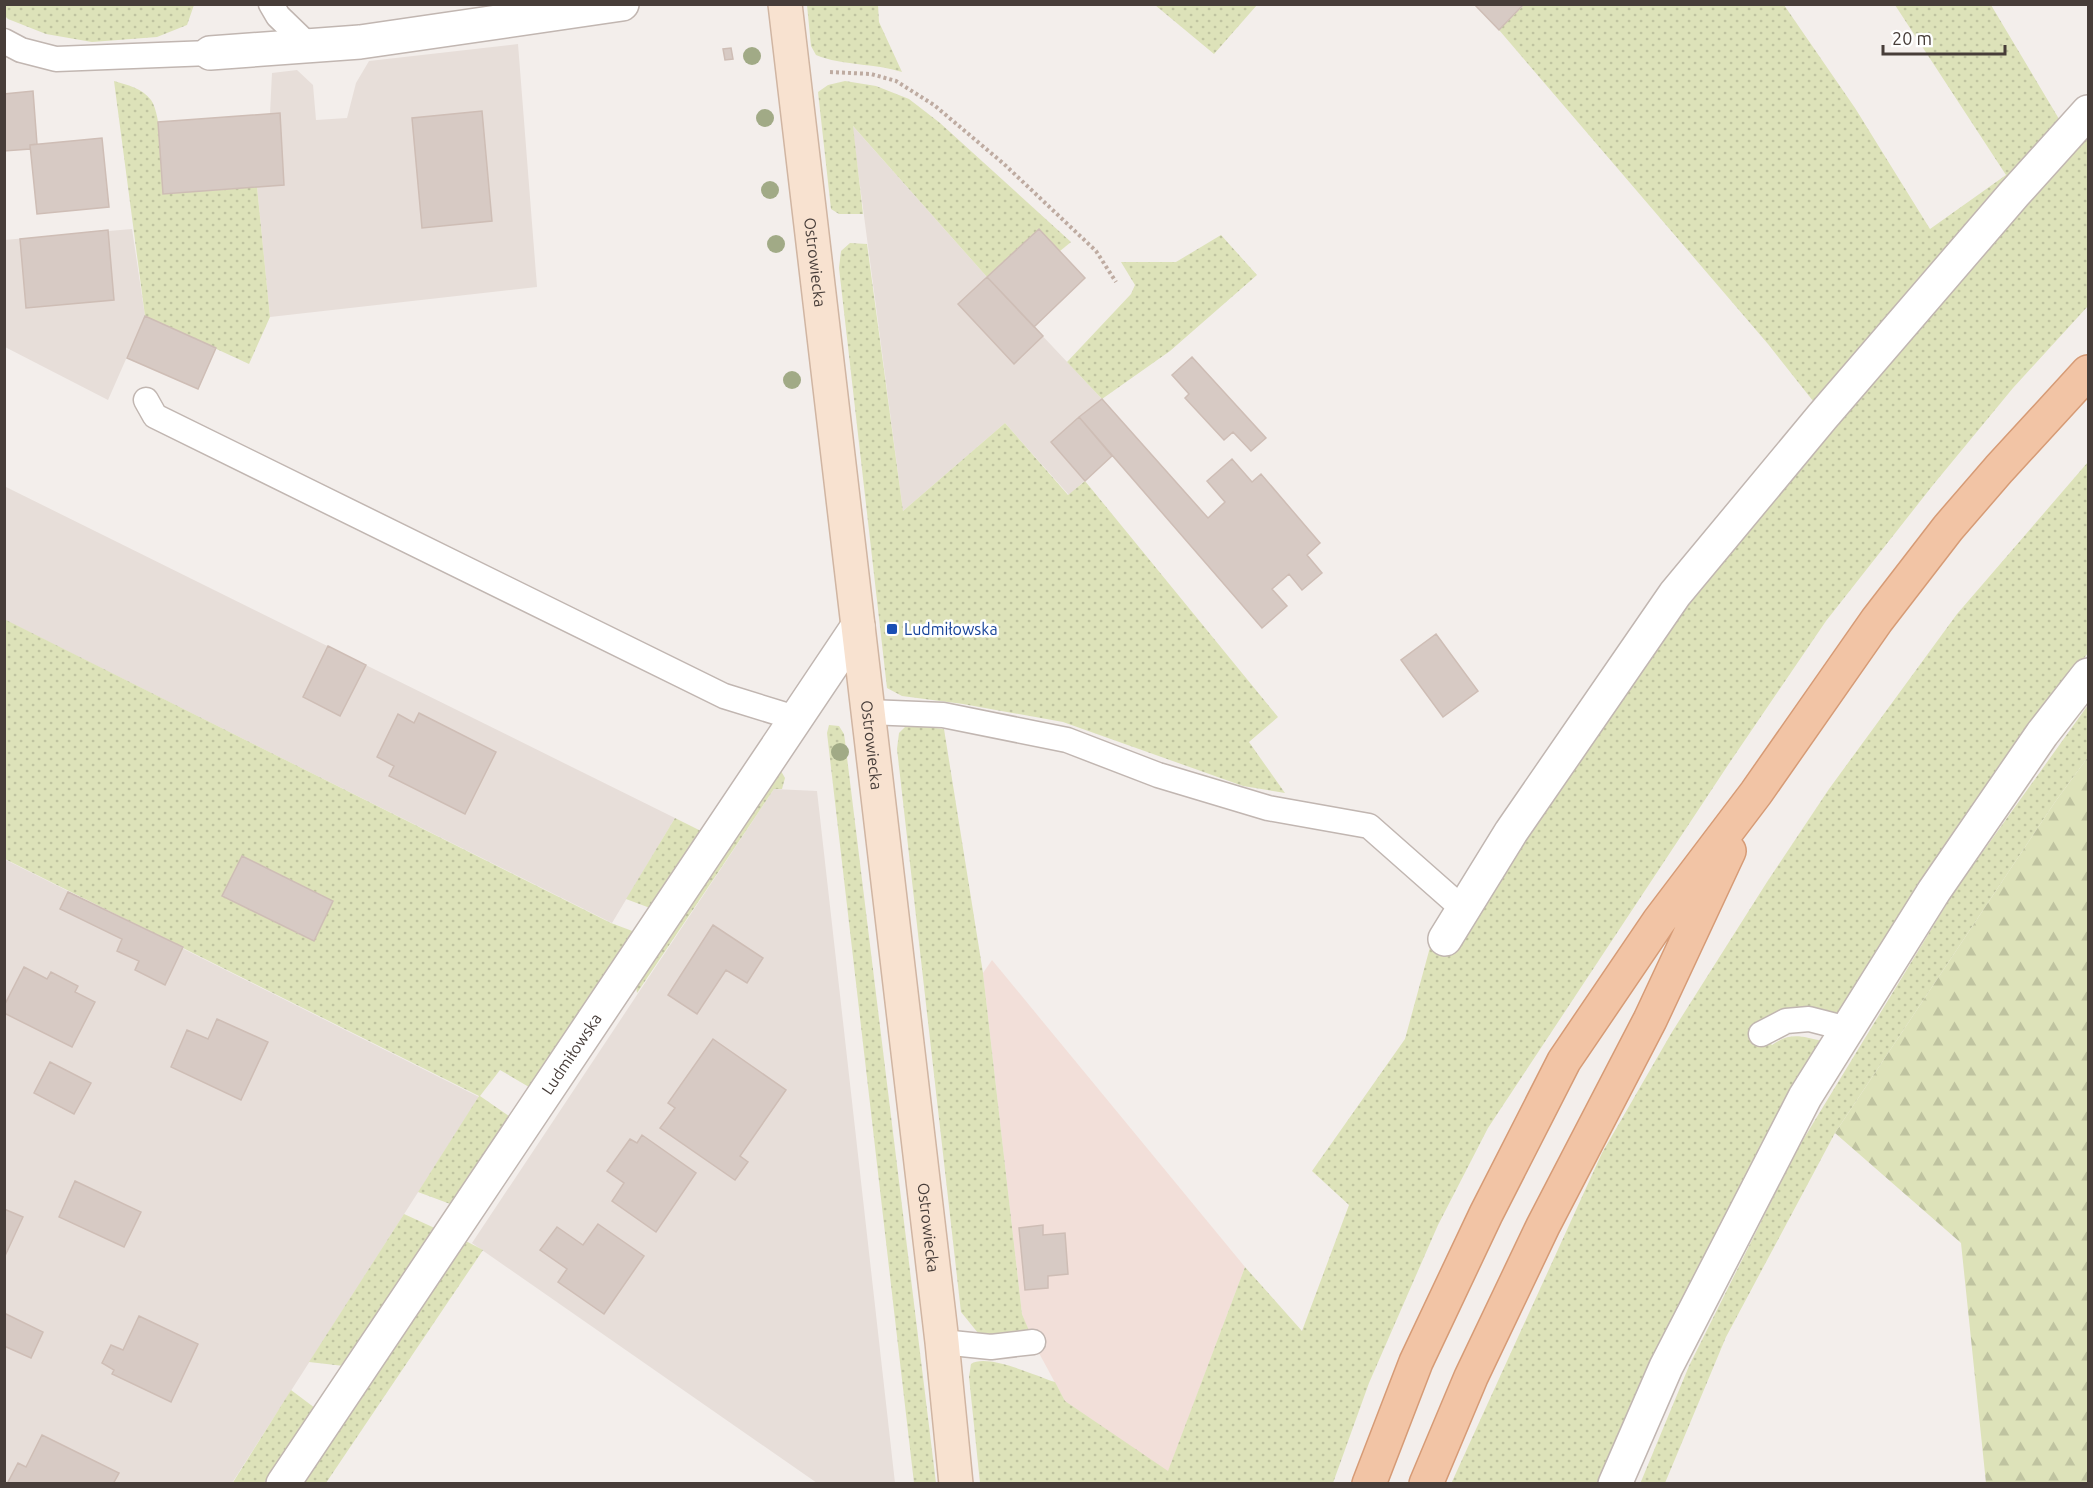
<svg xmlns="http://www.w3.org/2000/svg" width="2093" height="1488" font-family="Ubuntu,sans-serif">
<defs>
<pattern id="grass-dots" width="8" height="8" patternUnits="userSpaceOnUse" patternTransform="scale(1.5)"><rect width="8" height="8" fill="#dde2b9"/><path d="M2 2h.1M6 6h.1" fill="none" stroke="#bfc3a0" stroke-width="1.8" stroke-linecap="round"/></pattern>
<pattern id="forest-firs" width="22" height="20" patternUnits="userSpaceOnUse" patternTransform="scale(1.5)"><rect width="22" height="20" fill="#dde2b9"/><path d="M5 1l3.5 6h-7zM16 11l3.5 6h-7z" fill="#bfc3a0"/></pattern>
</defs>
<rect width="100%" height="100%" fill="#f3eeeb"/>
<!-- residential -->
<path fill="#e7ded9" d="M518,44l19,243 -267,30 -13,-130 -94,7 -5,-72 112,-8 2,-41 25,-3 16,15 3,35 31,-2 9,-35 13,-22z
M852,125l135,152 115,122 -23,18 33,39 -43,39 -64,-72 -102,88z
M132,229l13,87 -37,84 -103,-53 -1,-107z
M4,486l671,332 -63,105 -607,-303z
M774,789l43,2 78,692h-78l-345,-240z
M4,859l475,238 -247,386h-227z"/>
<!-- commercial -->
<path fill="#f2dfd9" d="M992,960l253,307 -77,205 -103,-71 -32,-59 -11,-28 -39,-341z"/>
<!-- grass -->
<path fill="url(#grass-dots)" d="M5,4h189v1l-7,20 -30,12 -65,5 -46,-8 -38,-15 -3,-3z
M807,5h71l1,17 23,50c-28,-9 -59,-6 -86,-17l-5,-9z
M1155,5h102l-43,49z
M1524,5h260l71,103 75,121 76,-54 -111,-170h96l71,119 -245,282 -49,-62 -269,-314z
M114,81c13,4 28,7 37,19 11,15 11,73 12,94l94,-7 13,130 -21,47 -104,-48z
M845,81l31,5 33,13 31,24 131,119 -11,9 -21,-22 -52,48 -134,-151 10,88h-24l-8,-5 -13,-117 10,-7z
M2088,129v177l-75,82 -80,97 -107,136 -98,144 -240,363 -50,97 -69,158 -36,100h-353l-11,-106 2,-13c16,-11 65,12 84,18l10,19 103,70 77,-204 57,64 47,-126 -37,-34 93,-132 30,-110 162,-201 133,-182z
M1221,235l36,40 -87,76 -68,48 -35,-37 64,-68 4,-9 -14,-23h55z
M850,243l17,1 36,267 102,-88 63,72 17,-14 193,236 -29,25 36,51 -42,-7 -180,-64 -100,-18 -61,-8 -15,-8 -48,-420 2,-17z
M2088,462v191l-90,119 -159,241 -30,-3 -55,16 18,19c18,-13 29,-9 50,-4l-217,442 -154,1 151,-331 70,-121 95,-150 62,-93 128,-175z
M4,619l607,304 24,9 -3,10 -103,145 -29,-17 -20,26 32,22 -59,87 -35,-13 61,-96 -474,-237z
M2088,705v52l-33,45 -220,331 -109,204 -61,146 -25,1 49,-118 109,-218 156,-256z
M829,725l10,1 5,8 1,7 91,742h-22l-87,-750z
M907,725l37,4 39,244 39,341 8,19 -28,4 -24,-4 -17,-21 -64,-563 2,-16z
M781,771l4,7 -3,11h-8l-137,204 -1,-7 136,-208z
M675,818l28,14 -53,76 -24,-9z
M404,1214l35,16 -95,136 -35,-4z
M462,1239l21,11 -157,233 -28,1z
M291,1390l24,18 -51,75 -32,1z"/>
<!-- forest -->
<path fill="url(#forest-firs)" d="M2088,757v726h-102l-25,-240 -126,-110 220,-331z"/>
<!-- building -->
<path fill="#d7cac4" stroke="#cebdb5" stroke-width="1.5" d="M1474,4h50l-25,26z
M731,48l2,11 -8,1 -2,-11z
M33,91l4,53 -7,1v4l-26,2v-57z
M482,111l10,110 -70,7 -10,-110z
M280,113l4,72 -121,9 -5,-72z
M102,138l7,69 -72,7 -7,-69z
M1039,229l46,49 -51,49 -47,-50z
M108,230l6,70 -88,8 -6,-69z
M987,277l56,59 -29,28 -56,-60z
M145,316l71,32 -18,41 -71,-31z
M1192,357l74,81 -15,13 -18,-19 -9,8 -39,-42 4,-4 -17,-19z
M1102,399l106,119 17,-16 -18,-21 25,-22 20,23 9,-8 59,69 -13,12 15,18 -20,17 -13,-16 -17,15 15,17 -25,22 -183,-211z
M1079,417l33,39 -27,25 -34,-39z
M1436,634l42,57 -35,26 -42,-57z
M328,646l38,19 -26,51 -37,-19z
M419,713l77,39 -31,62 -76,-38 5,-10 -17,-9 21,-43 16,9z
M242,856l91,45 -19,40 -92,-45z
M68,892l115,55 -18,38 -30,-15 4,-9 -22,-10 5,-12 -62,-30z
M713,925l50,33 -16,25 -21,-13 -29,44 -29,-19z
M24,967l23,12 4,-7 27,14 -3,6 20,10 -23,45 -68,-34v-7z
M217,1019l51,23 -27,58 -70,-33 16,-37 21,9z
M713,1039l73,51 -46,66 8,6 -13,18 -75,-52 15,-20 -7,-5z
M50,1062l41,21 -17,31 -40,-21z
M642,1135l54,38 -40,59 -44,-31 12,-18 -17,-12 23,-32 7,4z
M75,1181l66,31 -17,35 -65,-30z
M4,1209l19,8 -19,41z
M598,1224l46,32 -40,58 -46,-32 9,-13 -27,-19 17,-23 26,18z
M1043,1225v10l22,-2 3,41 -20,2v12l-23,2 -6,-62z
M4,1313l39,19 -12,26 -27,-12z
M139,1316l59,28 -27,58 -59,-28 2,-4 -12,-7 9,-18 12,5z
M42,1435l77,38 -6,11h-106l11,-21 8,4z"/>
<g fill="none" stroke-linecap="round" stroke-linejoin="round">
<!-- lane casing -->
<g stroke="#c1b6b1" stroke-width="27">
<path id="lane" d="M271,4l7,12 31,30
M4,41l17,9 35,9 154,-6
M146,400l9,16 569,280 71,22
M868,712l75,3 124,25 91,35 110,33 101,18 94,83
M1761,1034l25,-13 23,-2 39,10
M942,1342l49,5 42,-5"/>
</g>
<!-- street casing -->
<g stroke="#c1b6b1" stroke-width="36">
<g id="street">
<path d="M210,53l150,-11 262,-38"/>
<path d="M1445,939l66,-107 164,-238 147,-177 192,-223 74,-82"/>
<path id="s1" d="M283,1484l575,-858"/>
<path d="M1615,1484l51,-117 139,-270 129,-206 108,-157 46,-59"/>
</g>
</g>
<!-- secondary casing -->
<g stroke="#d0b5a2" stroke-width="36">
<g id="secondary">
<path id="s2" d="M785,4l157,1338 14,142"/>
</g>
</g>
<!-- primary casing -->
<g stroke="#d69b76" stroke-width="36">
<path id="primary" d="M1369,1484l47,-122 70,-148 78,-153 95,-140 97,-128 121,-173 71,-92 51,-59 89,-97
M1426,1484l45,-107 72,-151 107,-206 79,-169"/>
</g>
<!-- path -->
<path stroke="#beaba1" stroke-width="4" stroke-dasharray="3 3" stroke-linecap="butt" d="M830,72l41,2 25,7 38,24 70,59 92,87 20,31"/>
<!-- lane -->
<use href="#lane" stroke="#fff" stroke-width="24"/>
<!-- street -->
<use href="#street" stroke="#fff" stroke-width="33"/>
<!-- secondary -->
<use href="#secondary" stroke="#f8e2d0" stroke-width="33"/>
<!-- primary -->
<use href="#primary" stroke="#f2c4a5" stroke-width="33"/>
</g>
<!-- trees -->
<g fill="#a1aa86">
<circle cx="752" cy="56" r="9"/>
<circle cx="765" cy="118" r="9"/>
<circle cx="770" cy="190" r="9"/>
<circle cx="776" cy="244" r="9"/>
<circle cx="792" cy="380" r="9"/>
<circle cx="840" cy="752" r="9"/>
</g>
<!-- markers -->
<rect fill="#1a4fb4" stroke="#fff" stroke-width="2" x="886" y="623" width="12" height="12" rx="3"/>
<g text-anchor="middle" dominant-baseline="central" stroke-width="5" stroke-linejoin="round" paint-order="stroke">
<!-- street labels -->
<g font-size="16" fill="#473d39" stroke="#fff">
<text stroke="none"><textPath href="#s2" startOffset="260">Ostrowiecka</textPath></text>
<text stroke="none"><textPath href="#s2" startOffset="746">Ostrowiecka</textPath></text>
<text stroke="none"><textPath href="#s1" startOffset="518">Ludmiłowska</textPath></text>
<text stroke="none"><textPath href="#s2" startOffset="1232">Ostrowiecka</textPath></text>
</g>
<!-- transit labels -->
<g font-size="16" fill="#164399" stroke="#fff" text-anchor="start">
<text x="904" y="629">Ludmiłowska</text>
</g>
</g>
<!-- border -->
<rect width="2093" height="1488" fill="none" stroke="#473d39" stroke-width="12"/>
<!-- scale -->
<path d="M1883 45v9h122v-9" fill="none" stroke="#473d39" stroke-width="3"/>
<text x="1892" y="45" font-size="18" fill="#473d39" stroke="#ffffff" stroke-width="4.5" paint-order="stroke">20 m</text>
</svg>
